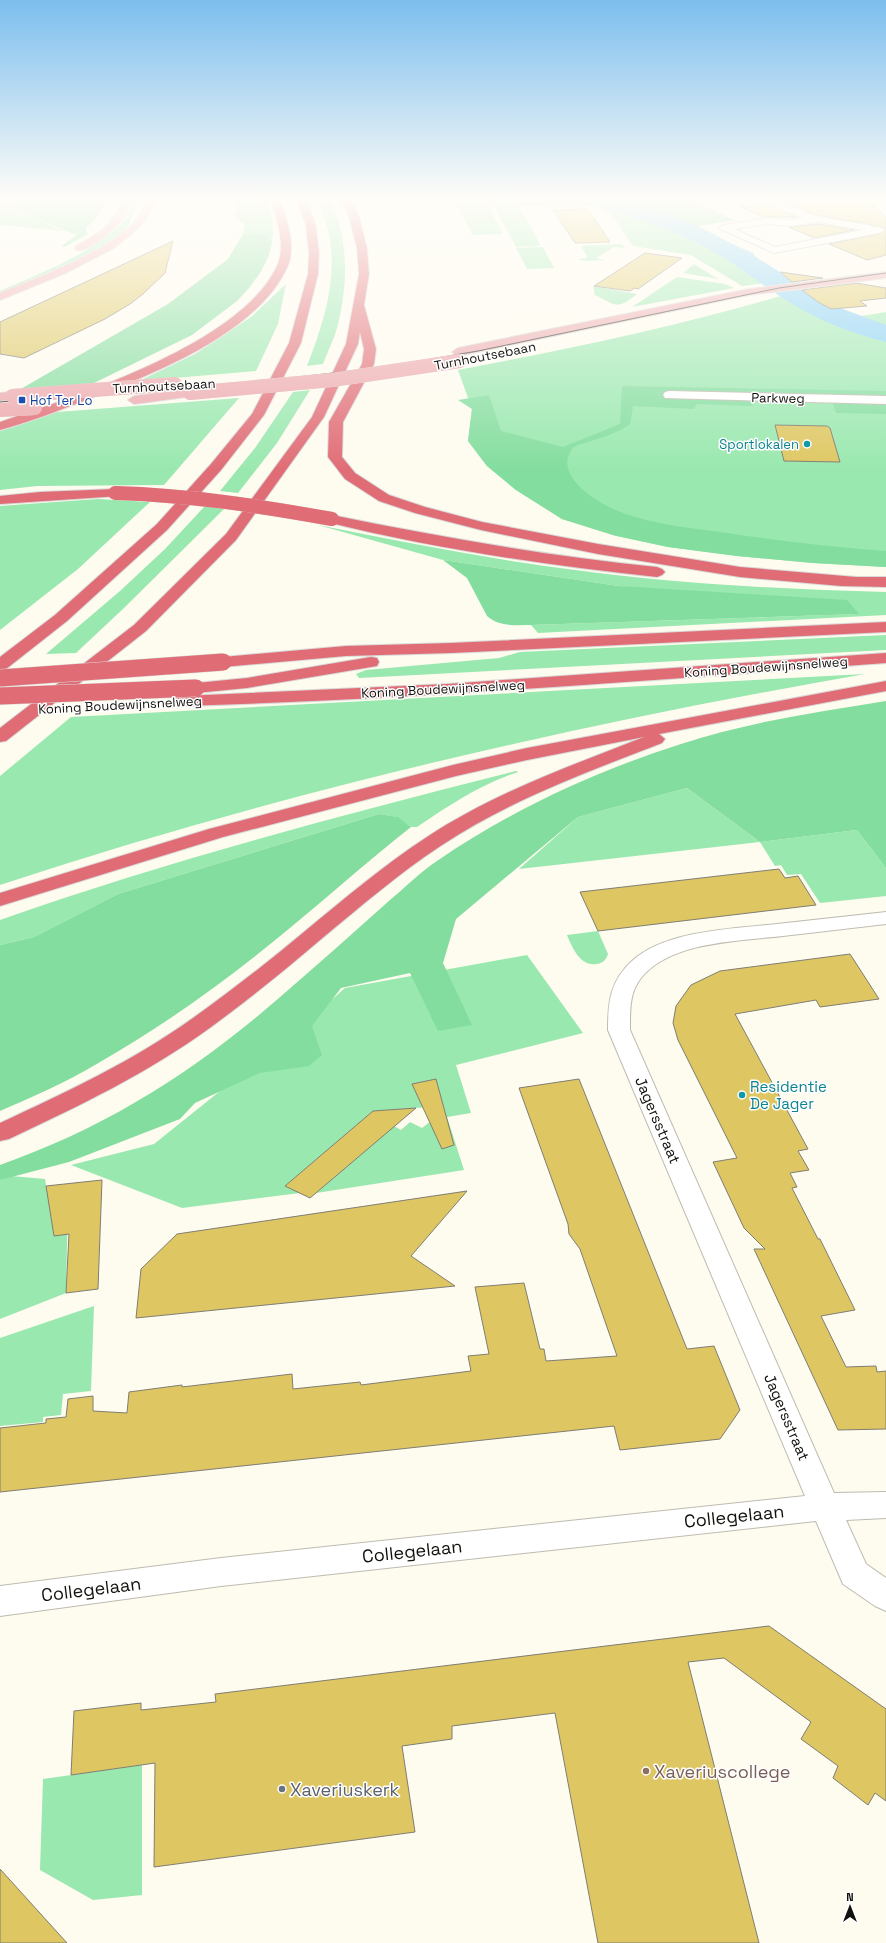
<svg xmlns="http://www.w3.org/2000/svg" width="886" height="1943" font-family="'Space Grotesk',sans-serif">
<rect width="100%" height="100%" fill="#fefbef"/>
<!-- green -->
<path fill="#99e8af" d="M134,200h3c0,4 -7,23 -9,26 -23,27 -94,52 -128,67v-2c35,-16 127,-49 134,-91z
M239,200h28c5,14 7,28 5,43l-8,-8 -21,-1 2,-8 -2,-3 -8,-5z
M317,200h13c19,38 18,83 8,124 -3,13 -10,27 -15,40l-16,2c21,-54 38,-111 10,-166z
M454,200h130l94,31 52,27 37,25 -25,3 -51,-31 -58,-9c-7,-10 -17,-28 -27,-35 -16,-11 -66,-5 -87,-5l22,40 -25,1 -23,-43h-6l16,30 -30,1z
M0,205h2l62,26 -64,-6z
M622,244l3,4 -11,-1 -18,11 9,2 -20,1 -8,-2 11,-1 -7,-12z
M543,247l11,21 -27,1 -11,-21z
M694,264l24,15 -35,-6z
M677,277l48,7 9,4 -102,19z
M286,284l-8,40 -22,47 -117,10 56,-27 56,-37z
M593,286l44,8c-20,16 -20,12 -42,1z
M802,292l18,12 36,13 30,-5v255l-73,-4 -76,-7 -69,-9 -52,-11 -54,-17 -46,-29 -29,-24 -19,-25 4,-32 -14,-39c111,-21 221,-44 329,-76z
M310,390l-33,53 -39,50 -18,-2 35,-43 38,-56z
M239,398l-75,87 -127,1 -37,4v-59l57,-19z
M98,499l52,3 -72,67 -78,61v-124z
M205,506l19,3 -100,99 -48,45 -30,1 74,-63 45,-42z
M318,525c85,17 170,34 257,45 103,14 207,19 311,22v23l-348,18 -7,-8 327,-11 -239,-28 -176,-26z
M886,635v15l-527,28 -3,-4 10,-4 133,-12 21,-6z
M865,674c-293,51 -583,118 -865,211v-109l71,-59z
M516,771l2,1c-37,12 -70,34 -101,55h-6l-14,-10 -18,-3 -261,80 -84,43 -34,8v-25c169,-60 343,-105 516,-149z
M687,788l73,54 97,-12 29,38v28l-66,7 -19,-29 -14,1 -6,-10 -6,1 -15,-24 -241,27 59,-52z
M598,931l10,23c-2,6 -5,9 -11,10 -17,3 -25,-17 -30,-29z
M527,955l56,78 -127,32 15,48 -24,4 17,53 -148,23 78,-67 7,4 9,-8 12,6 9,-7 7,3 8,-8 -3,-10 -70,5 -88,75 15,7 -118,15 -111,-43 83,-21 156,-125 35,-31z
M11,1176l34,3 3,17 20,-1 -2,98 -66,26v-139z
M94,1306l-3,85 -28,3 -2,21 -18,2v5l-43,4v-88z
M142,1765v130l-49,5 -53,-30 3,-91z"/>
<!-- forest -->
<path fill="#83dd9e" d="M26,200h80l-9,17 -12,12 3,5 -23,13 -4,-1 16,-11 -75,-30z
M615,200h76l44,20 -42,7z
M253,233l12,2 7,8 -4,15 -8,15 -11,15 -12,13 -45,34 -100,49 -73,6 149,-86 60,-45 15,-25z
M622,386l264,5v23l-50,-1 -4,-12 -81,-2 2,7 -56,-2 -3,5 -61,-3 -3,18c-12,9 -27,13 -42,18 -4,1 -10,2 -14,5 -2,1 -4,5 -5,7 -11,27 34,52 54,59 32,12 70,15 104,20 53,8 106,14 159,18v16l-73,-4 -76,-7 -69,-9 -55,-12 -51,-16 -46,-29 -29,-24 -19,-25 4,-32 -14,-9 31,-5 12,36 62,16 57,-23z
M443,560l176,26 228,14 12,14 -328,11c-15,0 -32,2 -44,-9l-20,-38z
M886,701v167l-29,-38 -97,12 -73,-54 -109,29 -122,102 -13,44 29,62 -34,6 -28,-58 -69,15 -29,38 10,29 -13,11 -49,7 -65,30 -15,16 -111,43 -69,18v-15c107,-38 194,-93 279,-167 37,-32 74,-65 111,-98 16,-13 30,-28 47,-39 74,-51 159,-90 244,-117 66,-22 137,-32 205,-43z
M379,814l19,3 13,10c-47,37 -91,77 -137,114 -56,46 -116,88 -179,124 -30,18 -63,32 -95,46v-166l34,-8 84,-43z"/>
<!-- water -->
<path fill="#7bccf6" d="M584,200h31l25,8 53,19 60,26c7,12 19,20 31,28l-17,2 -37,-25 -51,-26z
M802,292l18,12 66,23v11l-77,-29 -22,-15z"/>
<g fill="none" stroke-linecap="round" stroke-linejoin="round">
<!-- river -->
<path fill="#7bccf6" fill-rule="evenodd" d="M588,200h35l69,23 56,29 71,45 21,11 46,17v17c-32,-8 -67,-21 -95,-39 -29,-17 -54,-39 -84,-55 -36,-19 -76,-32 -116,-43z"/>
</g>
<!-- building -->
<path fill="#dec762" stroke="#807d73" d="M802,200h65l19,17v38l-19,5 -38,-16 50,-10 6,-5 -5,-3h-6l-5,-2 -58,-10 -24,-12z
M773,204l7,6 17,7h-33l-23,-10z
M588,209l22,33 -35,1 -22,-33z
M819,224l36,6 -41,8 -25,-11z
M173,241l-8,32 -22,21 -13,10 -25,15 -81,39 -24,-4v-32z
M645,253l37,5 -44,31 -3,-1 -5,3 -36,-5z
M780,272l43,6 -31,4z
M856,283l30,5v10l-26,3 7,5 -36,3 -13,-7 -16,-12z
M775,425l52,1 3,2 10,34 -56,-1z
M779,869l6,9 13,-2 18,29 -218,26 -18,-39z
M850,954l29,45 -59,8 -4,-7 -81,14 73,135 -10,2 11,19 -19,3 7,14 -5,1 26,51h2l35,71 -34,6 25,51 30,-1 1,6 9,-1v58l-48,1 -84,-181h11l-21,-21 -31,-66 24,-4 -59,-118 -5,-17 3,-17 15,-21 29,-14z
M436,1079l18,66 -12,4 -30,-65z
M579,1079l108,270 27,-3 26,64 -20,29 -100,11 -6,-24 -614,66v-64l46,-5v-4l20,-2 2,-18 25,-3v15l34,2 2,-21 53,-7v2l110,-13 1,15 67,-7 1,3 110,-14 -3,-15 21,-2 -14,-67 49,-4 16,66h4l2,12 71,-5 -37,-107 -11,-15 -1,-10 -49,-136z
M416,1108l-106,90 -25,-12 88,-75z
M102,1180l-4,109 -32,4 3,-59 -15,2 -8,-50z
M467,1191l-56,65 44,30 -319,32 5,-49 36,-35z
M769,1626l117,83v92l-11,-8 -7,12 -35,-27 5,-12 -37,-27 10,-17 -87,-64 -36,4 71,281h-161l-43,-230 -103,13v13l-50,7 13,86 -261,35 1,-104 -84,12 3,-64 67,-8v7l75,-8 -1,-8z
M0,1869l67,74h-67z"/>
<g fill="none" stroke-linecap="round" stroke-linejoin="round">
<!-- minor casing -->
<g stroke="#bebbb0" stroke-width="2">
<path id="minor" d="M0,200h21l-2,2 -19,4z
M771,200c15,0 26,10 40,15 19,5 39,7 58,10l5,3 5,-1 5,3 -5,3 -105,20 -56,-25 5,-3 45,-7 21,2 14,-2 -22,-9zM819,222l44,8 -88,17 -41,-18 34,-5 21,2z
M669,391l217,5v8l-221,-6 -2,-3 2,-3z
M886,912v12c-34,4 -68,8 -103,12 -42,5 -113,5 -142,42 -12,15 -11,34 -11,52l204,463 52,-1v26l-40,2 20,44 20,14v33l-11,-5 -32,-22 -27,-63 -595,65 -221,30v-30l221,-28 584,-62 -197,-466c0,-28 2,-49 24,-69 34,-31 102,-32 145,-37 37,-4 73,-8 109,-12z"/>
</g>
<!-- major casing -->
<g stroke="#d9d9d8" stroke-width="2">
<path id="major" d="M122,200h10c-2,6 -4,12 -8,17 -7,11 -34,36 -48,33l-1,-2 1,-2c20,-11 40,-23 46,-46z
M146,200h10l-9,18 -14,15 -19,15 -48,25 -66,27v-7c36,-15 121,-46 140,-79 3,-4 4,-9 6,-14z
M886,272v6l-137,17 -291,61 -6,-4 6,-4 291,-59z
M190,389l4,1 2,3 -2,3 -60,8 -6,-4 6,-4z
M12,392l6,4 -2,3 -16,2v-8z"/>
</g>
<!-- highway casing -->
<g stroke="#d9d9d8" stroke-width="2">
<path id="highway" d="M271,200h10c6,21 16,47 6,68 -31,66 -134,106 -198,131 -29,11 -59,23 -89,31v-8c77,-26 239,-78 276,-154 11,-21 1,-47 -5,-68z
M297,200h10l9,26 3,27 -1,21 -17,69 -37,72 -43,55 -54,60 -100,91 -61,48 -6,1v-13l55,-42 102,-91 54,-60 41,-50 37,-71 19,-69 1,-21 -3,-27z
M339,200h10l9,13 9,35 2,26 -5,31 12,44 -2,15 -31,58 -1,35 13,16 34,22 36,12 57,15 116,22 142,23 116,10h30v10l-45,-1 -101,-9 -142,-23 -117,-24 -66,-17 -36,-12 -34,-22 -17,-22 1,-35 33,-58 2,-15 -4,-17 -2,12 -34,73 -88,123 -90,91 -140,110 -6,1v-14l134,-103 92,-91 86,-117 34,-73 13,-70 -2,-26 -9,-35z
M115,489l5,1 2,3 -2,3 -120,8v-8l40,-4z
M332,515c108,22 215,41 325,52l5,2 3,3 -3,3 -5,2c-111,-12 -222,-28 -330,-55l-2,-3 2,-3z
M886,622v10l-435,21 -105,3 -123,11 -6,-1 -2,-4 2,-4 6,-1 123,-11 105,-3z
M886,653v10c-234,17 -468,36 -703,43l-6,-1 -3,-4 3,-4 6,-1 264,-12z
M371,657l6,1 2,4 -2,4 -130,22 -51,5 -6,-1 -3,-4 3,-4 6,-1 51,-5z
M886,681v10l-227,43 6,5 -3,4c-75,29 -152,57 -220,102 -43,28 -82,62 -122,95 -35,30 -71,59 -109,87 -63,46 -132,79 -202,112l-9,2v-18c67,-31 133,-62 193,-105 38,-27 75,-56 111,-86 40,-33 80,-67 123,-95 67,-44 143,-71 217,-100l-117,23 -71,16 -233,61 -223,69v-13l209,-64 244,-64 74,-17z"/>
</g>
<!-- minor -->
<use href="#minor" fill="#fff" fill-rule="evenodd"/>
<!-- major -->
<use href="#major" fill="#eca7ac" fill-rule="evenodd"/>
<!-- highway -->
<use href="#highway" fill="#e06c75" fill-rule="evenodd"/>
<!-- tram -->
<path stroke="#2f2e29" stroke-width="1" d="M0,402l236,-18 141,-16 101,-17 301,-63 107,-15"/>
<!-- major-bridge casing -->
<g stroke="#d9d9d8" stroke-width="14" stroke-linecap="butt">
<path id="major-bridge" d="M190,393l142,-13 128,-19
M12,396l163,-12
M0,410l35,-2"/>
</g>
<!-- highway-bridge-far1 casing -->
<g stroke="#d9d9d8" stroke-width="14" stroke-linecap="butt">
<path id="highway-bridge-far1" d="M115,493c73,2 145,13 217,26"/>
</g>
<!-- highway-bridge casing -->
<g stroke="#d9d9d8" stroke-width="18" stroke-linecap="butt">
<path id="highway-bridge" d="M0,678l223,-16
M0,696l196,-8"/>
</g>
<!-- major-bridge -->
<use href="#major-bridge" stroke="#eca7ac" stroke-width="14"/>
<!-- highway-bridge-far1 -->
<use href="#highway-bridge-far1" stroke="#e06c75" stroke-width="14"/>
<!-- highway-bridge -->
<use href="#highway-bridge" stroke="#e06c75" stroke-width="17"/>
</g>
<!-- sky -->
<linearGradient id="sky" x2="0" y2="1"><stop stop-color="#7cbeee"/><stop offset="0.42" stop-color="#fffdf8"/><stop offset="1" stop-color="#fffdf8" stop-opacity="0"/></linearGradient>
<rect width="886" height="472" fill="url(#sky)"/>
<!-- markers -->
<rect fill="#1a4fb4" stroke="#fff" stroke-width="1.5" x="18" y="396" width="8" height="8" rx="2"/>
<g fill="#0f9aa8" stroke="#fff" stroke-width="1.5">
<circle cx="807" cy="444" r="4"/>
<circle cx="742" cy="1095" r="4"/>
</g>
<circle fill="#8d6e63" stroke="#fff" stroke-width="1.5" cx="646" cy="1771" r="4"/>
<circle fill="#6b7280" stroke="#fff" stroke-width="1.5" cx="282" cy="1789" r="4"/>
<g text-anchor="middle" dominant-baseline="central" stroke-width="3" stroke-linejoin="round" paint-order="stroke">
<!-- far-street labels -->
<g font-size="13" fill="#11100c" stroke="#fff">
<text transform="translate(485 356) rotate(-11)">Turnhoutsebaan</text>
<text transform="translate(164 386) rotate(-3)">Turnhoutsebaan</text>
<text transform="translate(778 398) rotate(1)">Parkweg</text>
<text transform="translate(766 667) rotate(-4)">Koning Boudewijnsnelweg</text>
<text transform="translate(443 689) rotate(-3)">Koning Boudewijnsnelweg</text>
<text transform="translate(120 705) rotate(-3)">Koning Boudewijnsnelweg</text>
</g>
<!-- far-transit labels -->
<g font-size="13" fill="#164399" stroke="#fff" text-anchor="start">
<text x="30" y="400">Hof Ter Lo</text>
</g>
<!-- far-culture labels -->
<g font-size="13" fill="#0d838f" stroke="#fff" text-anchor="end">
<text x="799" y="444">Sportlokalen</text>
</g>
<!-- culture labels -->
<g font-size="15" fill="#0d838f" stroke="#fff" text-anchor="start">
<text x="750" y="1086">Residentie<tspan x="750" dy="17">De Jager</tspan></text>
</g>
<!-- street labels -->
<g font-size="15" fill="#11100c" stroke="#fff">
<text transform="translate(658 1120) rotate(67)">Jagersstraat</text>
<text transform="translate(787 1417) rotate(67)">Jagersstraat</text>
</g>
<!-- near-street labels -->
<g font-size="18" fill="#11100c" stroke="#fff">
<text transform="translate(734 1516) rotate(-6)">Collegelaan</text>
<text transform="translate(412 1551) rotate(-6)">Collegelaan</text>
<text transform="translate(91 1589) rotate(-7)">Collegelaan</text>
</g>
<!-- near-education labels -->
<g font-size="18" fill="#785e54" stroke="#fff" text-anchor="start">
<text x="654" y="1771">Xaveriuscollege</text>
</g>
<!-- near-worship labels -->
<g font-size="18" fill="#5b616d" stroke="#fff" text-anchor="start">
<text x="290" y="1789">Xaveriuskerk</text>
</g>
</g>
<!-- north arrow -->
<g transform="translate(850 1907)" stroke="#ffffff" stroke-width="3" paint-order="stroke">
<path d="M0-3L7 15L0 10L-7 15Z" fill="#11100c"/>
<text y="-6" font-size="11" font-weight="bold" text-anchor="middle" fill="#11100c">N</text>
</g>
</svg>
